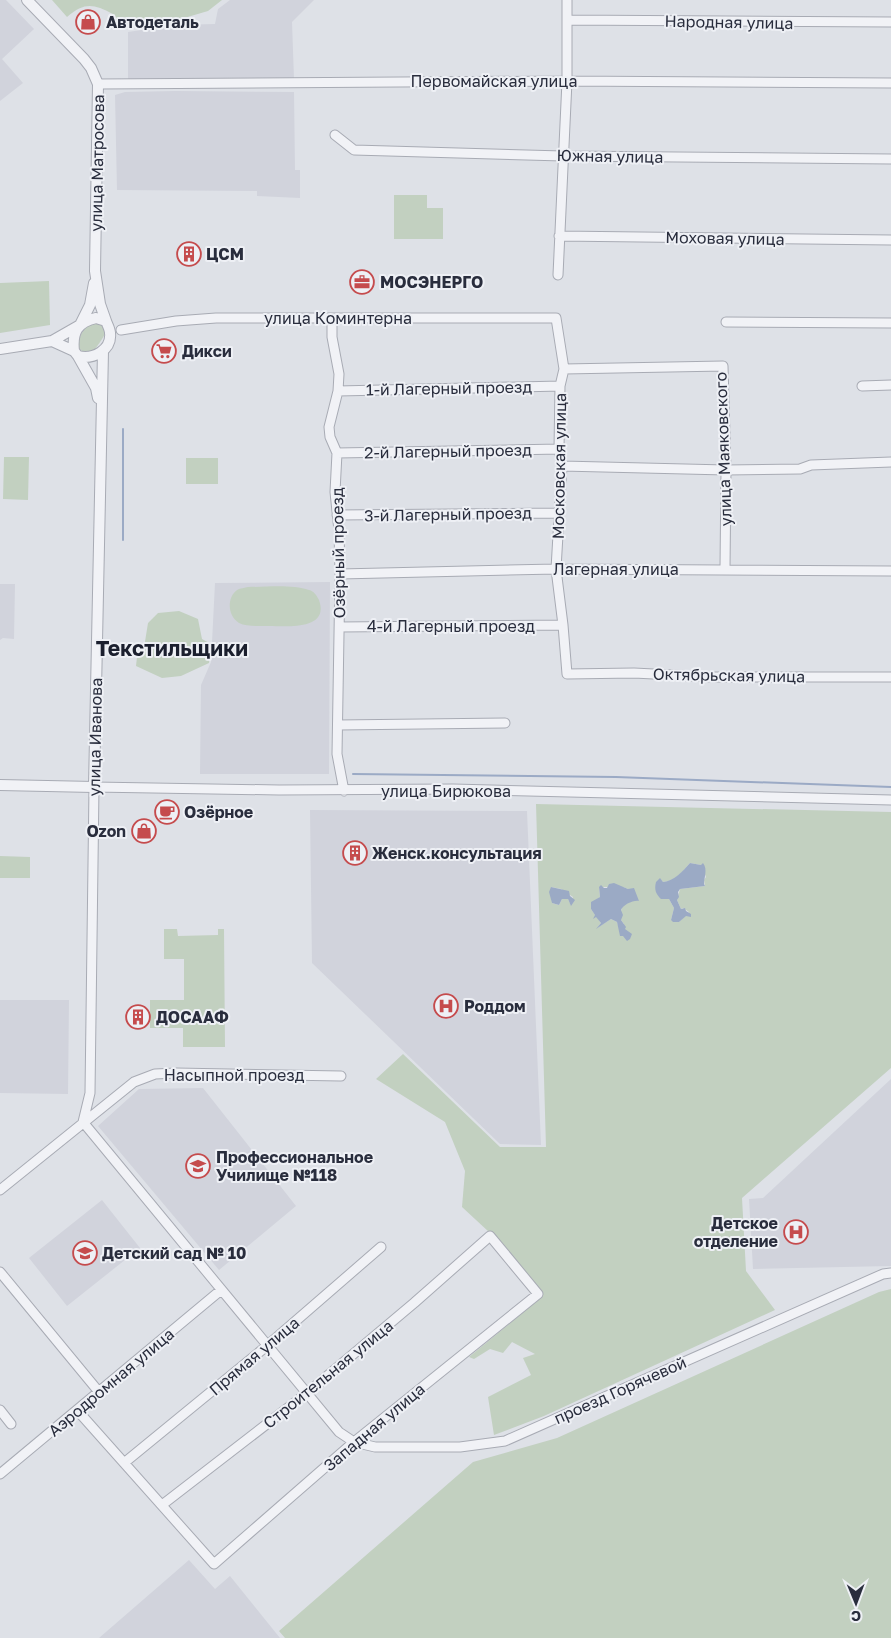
<svg xmlns="http://www.w3.org/2000/svg" width="891" height="1638" font-family="'Golos Text',sans-serif">
<rect width="100%" height="100%" fill="#dee1e7"/>
<!-- built -->
<path fill="#d1d3dc" d="M0,0h6l28,29 -32,30 21,24 -23,18z
M230,0h84l-22,22 2,57 -166,1v-48l47,-7 40,-1 3,-15z
M176,91l118,1 1,78h5v28l-43,-2v-5l-140,-1 -2,-95 10,-3z
M330,582l-1,192h-129l1,-89 10,-23 4,-79z
M0,584h15l-1,55 -11,-1 -3,2z
M310,810l217,1 14,334 -41,-1 -188,-181z
M0,1000h69l-1,94 -68,-1z
M891,1079v187l-138,3 -4,-70 14,-1z
M203,1088l93,118 -77,64 -121,-144 41,-37z
M102,1200l38,48 -73,58 -38,-48z
M189,1560l26,29 15,-13 50,62h-181z"/>
<!-- green -->
<path fill="#c2d0c0" fill-rule="evenodd" d="M52,0h170l-14,11 -34,10 -58,8 -3,-15c-20,-10 -28,-12 -46,3z
M394,195h33v13h16v31h-49z
M49,281l1,44 -50,8v-50z
M96,323l7,3 2,8c-6,10 -15,28 -27,13 1,-12 6,-22 18,-24z
M4,457h25l-1,43 -25,-1z
M186,458h32v26h-32z
M248,587c18,0 44,-3 61,3 5,1 8,6 10,10 11,31 -34,26 -50,26 -9,0 -22,1 -30,-3 -12,-7 -12,-26 -2,-33 3,-2 8,-2 11,-3z
M179,611l19,8 4,20 9,5 -2,19 -28,13 -19,2 -26,-12 1,-9 6,-3 5,-31 10,-10z
M536,804l355,8v256l-149,130 4,73 29,39 -231,106 -50,19 -6,-38 43,-22 -8,-17 12,-4 -23,-12 -9,11 -13,-4 -16,10 -5,-2 74,-61 -40,-51 -41,-38 3,-36 -20,-49 -69,-43 27,-25 97,93h46zM690,863l11,2 5,12 -2,3 1,6 -25,3 -3,11 4,9 2,-1 6,4 -10,10 -8,-2 3,-12 -5,-9 -4,-1 -5,-19 3,3c13,-1 19,-10 27,-19zM551,887l10,2 12,8 -2,8 -3,-6h-6l-3,6 -7,-2zM599,887h24l5,2 -7,22v9l3,4v5l-4,2 -3,-9 -6,-3 -14,9 4,-5 -10,-14 4,-8 5,-4z
M0,856l30,1v21h-30z
M164,929h13l1,7 40,-1v-6h6l1,118h-42v-19h-33v-28h34v-41h-20z
M891,1289v349h-606l-6,-7 194,-169 84,-24 322,-146z"/>
<!-- water -->
<path fill="#9baac5" d="M690,863l11,2 2,-2c5,6 1,15 1,21l1,2 -25,3 -2,3 1,5 -2,3 4,9 4,-1 1,3 5,3v3l-5,-1 -7,6h-6l-2,-2 3,-12 -5,-9h-8c-5,-5 -7,-9 -5,-17l4,-4 3,4c11,-1 20,-11 27,-19z
M614,883l14,6 6,-1 5,13c-6,-1 -16,4 -18,9l2,5 -2,5 5,7 -1,2 7,5 -2,5 -3,2 -4,-5h-3l-3,-14 -6,-3 -15,10 5,-6 -5,-6 -3,2 2,-4 -4,-6v-7l9,-5 -1,-10 2,-2 3,3h3l2,-4z
M551,887l18,4 1,5 5,4 -4,6 -3,-7h-6l-3,6 -7,-2 -3,-11z"/>
<g fill="none" stroke-linecap="round" stroke-linejoin="round">
<!-- stream -->
<path stroke="#9baac5" stroke-width="2" d="M123,540v-111
M353,774l263,3 275,10"/>
<!-- minor casing -->
<g stroke="#a8abb4" stroke-width="11">
<path id="minor" d="M567,20l324,2
M98,84l469,-3 324,2
M335,135l19,15 209,6 328,3
M559,236l332,4
M558,275l9,-194v-81
M332,318v19l7,37 -1,17 -9,36 1,10 7,16 -2,39 4,39 1,43 -3,180 7,37
M726,322l165,1
M121,330l55,-9 40,-3h340l8,51 -4,17 -1,63 3,17 -6,103 7,56 4,49 67,-1 78,4h179
M564,369l159,-3 3,104 -1,99
M862,386l29,-1
M338,391l222,-5
M337,453l222,-4
M562,466l164,4 74,-1 11,-4 80,-3
M337,515l222,-2
M340,574l216,-5 335,2
M339,627l224,-2
M338,725l167,-2
M83,1122l7,-29 4,-306 185,3 174,-1 438,11
M83,1122l256,310 15,10 21,5h85l45,-6 378,-167 8,-1
M0,1190l134,-108 21,-8 21,-1 165,3
M0,1272l99,120
M0,1410l11,14
M77,1410l137,154 140,-122 184,-148 -48,-58 -76,67 -107,90 -145,112
M124,1463l144,-118 113,-98
M0,1474l221,-184"/>
</g>
<!-- tertiary casing -->
<g stroke="#a8abb4" stroke-width="12">
<path id="tertiary" d="M27,0l57,59 7,9 7,16 -3,187 5,33 6,17
M96,318l10,3c1,3 4,8 4,12 2,17 -17,27 -32,23l-4,-5c-2,-18 3,-29 22,-33z
M52,341l28,-16 10,-20 4,-22
M0,349l52,-8 22,10
M78,356l18,32 2,10
M0,785l94,2 9,-436"/>
</g>
<!-- minor -->
<use href="#minor" stroke="#f1f2f6" stroke-width="9"/>
<!-- tertiary -->
<use href="#tertiary" stroke="#f1f2f6" stroke-width="10"/>
</g>
<!-- icons -->
<defs>
<g id="shop-ring" transform="scale(1.25)"><circle r="9.5" fill="#eef0f5" stroke="#c54b4d" stroke-width="1.5"/><path d="M-5-2.5h2.3a2.7 3.5 0 0 1 5.4 0H5L5.5 6h-11ZM-1.5-2.5h3a1.5 2.3 0 0 0-3 0Z" fill="#c54b4d"/></g>
<g id="building-ring" transform="scale(1.25)"><circle r="9.5" fill="#eef0f5" stroke="#c54b4d" stroke-width="1.5"/><path d="M-4-6H4V6H1V3H-1V6H-4ZM-2.5-4.3h1.7v1.8h-1.7ZM.8-4.3h1.7v1.8H.8ZM-2.5-1h1.7V.8h-1.7ZM.8-1h1.7V.8H.8Z" fill="#c54b4d"/></g>
<g id="office-ring" transform="scale(1.25)"><circle r="9.5" fill="#eef0f5" stroke="#c54b4d" stroke-width="1.5"/><path d="M-6-3h4V-5.5h4V-3h4V5H-6ZM-1-4.5V-3h2v-1.5ZM-6 0V1H6V0Z" fill="#c54b4d"/></g>
<g id="supermarket-ring" transform="scale(1.25)"><circle r="9.5" fill="#eef0f5" stroke="#c54b4d" stroke-width="1.5"/><path d="M-6-5.5h2.5l.6 2H6L4.5 2H-2.5L-4.4-4H-6ZM-1.5 3.2a1.3 1.3 0 1 0 .1 0ZM3 3.2a1.3 1.3 0 1 0 .1 0Z" fill="#c54b4d"/></g>
<g id="cafe-ring" transform="scale(1.25)"><circle r="9.5" fill="#eef0f5" stroke="#c54b4d" stroke-width="1.5"/><path d="M-5.5-4.5H6V0H3Q3 3.5 0 3.5H-2.5Q-5.5 3.5-5.5 0ZM3-3.2v2h1.7v-2ZM-6 4.5H4V6H-6Z" fill="#c54b4d"/></g>
<g id="hospital-ring" transform="scale(1.25)"><circle r="9.5" fill="#eef0f5" stroke="#c54b4d" stroke-width="1.5"/><path d="M-5-5h3v3.5h4V-5h3V5h-3V1.5h-4V5h-3Z" fill="#c54b4d"/></g>
<g id="university-ring" transform="scale(1.25)"><circle r="9.5" fill="#eef0f5" stroke="#c54b4d" stroke-width="1.5"/><path d="M0-5L7-2L0 1L-7-2ZM-4 1L0 2.5L4 1V4Q0 6-4 4Z" fill="#c54b4d"/></g>
<g id="school-ring" transform="scale(1.25)"><circle r="9.5" fill="#eef0f5" stroke="#c54b4d" stroke-width="1.5"/><path d="M0-5L7-2L0 1L-7-2ZM-4 1L0 2.5L4 1V4Q0 6-4 4Z" fill="#c54b4d"/></g>
</defs>
<g fill-rule="evenodd">
<use href="#shop-ring" x="88" y="22"/>
<use href="#building-ring" x="189" y="254"/>
<use href="#office-ring" x="362" y="282"/>
<use href="#supermarket-ring" x="164" y="351"/>
<use href="#cafe-ring" x="167" y="812"/>
<use href="#shop-ring" x="144" y="831"/>
<use href="#building-ring" x="355" y="853"/>
<use href="#hospital-ring" x="446" y="1006"/>
<use href="#building-ring" x="138" y="1017"/>
<use href="#university-ring" x="198" y="1166"/>
<use href="#hospital-ring" x="796" y="1232"/>
<use href="#school-ring" x="85" y="1253"/>
</g>
<g text-anchor="middle" dominant-baseline="central" stroke-width="4" stroke-linejoin="round" paint-order="stroke">
<!-- poi labels -->
<g font-size="16" font-weight="bold" fill="#292d3d" stroke="#eef0f5" text-anchor="start">
<text x="106" y="22">Автодеталь</text>
<text x="206" y="254">ЦСМ</text>
<text x="380" y="282">МОСЭНЕРГО</text>
<text x="182" y="351">Дикси</text>
<text x="184" y="812">Озёрное</text>
<text x="126" y="831" text-anchor="end">Ozon</text>
<text x="372" y="853">Женск.консультация</text>
<text x="464" y="1006">Роддом</text>
<text x="156" y="1017">ДОСААФ</text>
<text x="216" y="1157">Профессиональное<tspan x="216" dy="18">Училище №118</tspan></text>
<text x="778" y="1223" text-anchor="end">Детское<tspan x="778" dy="18">отделение</tspan></text>
<text x="102" y="1253">Детский сад № 10</text>
</g>
<!-- street labels -->
<g font-size="16" fill="#292d3d" stroke="#eef0f5">
<text transform="translate(729 22) rotate(1)">Народная улица</text>
<text x="494" y="81">Первомайская улица</text>
<text transform="translate(610 156) rotate(1)">Южная улица</text>
<text transform="translate(97 163) rotate(-89)">улица Матросова</text>
<text transform="translate(725 238) rotate(1)">Моховая улица</text>
<text x="338" y="318">улица Коминтерна</text>
<text transform="translate(449 388) rotate(-1)">1-й Лагерный проезд</text>
<text transform="translate(723 449) rotate(-92)">улица Маяковского</text>
<text transform="translate(448 451) rotate(-1)">2-й Лагерный проезд</text>
<text transform="translate(559 466) rotate(-89)">Московская улица</text>
<text transform="translate(448 514) rotate(-1)">3-й Лагерный проезд</text>
<text transform="translate(338 553) rotate(-91)">Озёрный проезд</text>
<text x="616" y="569">Лагерная улица</text>
<text x="451" y="626">4-й Лагерный проезд</text>
<text transform="translate(729 675) rotate(1)">Октябрьская улица</text>
<text transform="translate(95 737) rotate(-89)">улица Иванова</text>
<text x="446" y="791">улица Бирюкова</text>
<text x="234" y="1075">Насыпной проезд</text>
<text transform="translate(254 1356) rotate(-40)">Прямая улица</text>
<text transform="translate(328 1374) rotate(-39)">Строительная улица</text>
<text transform="translate(111 1382) rotate(-40)">Аэродромная улица</text>
<text transform="translate(620 1390) rotate(-24)">проезд Горячевой</text>
<text transform="translate(374 1427) rotate(-40)">Западная улица</text>
</g>
<!-- district labels -->
<g font-size="21" font-weight="bold" fill="#1b1f2e" stroke="#eef0f5">
<text x="172" y="648">Текстильщики</text>
</g>
</g>
<!-- north arrow -->
<g transform="translate(856 1603) rotate(179)" stroke="#eef0f5" stroke-width="4" paint-order="stroke">
<path d="M0-4L9 19L0 12L-9 19Z" fill="#292d3d"/>
<text y="-8" font-size="14" font-weight="bold" text-anchor="middle" fill="#292d3d">С</text>
</g>
</svg>
